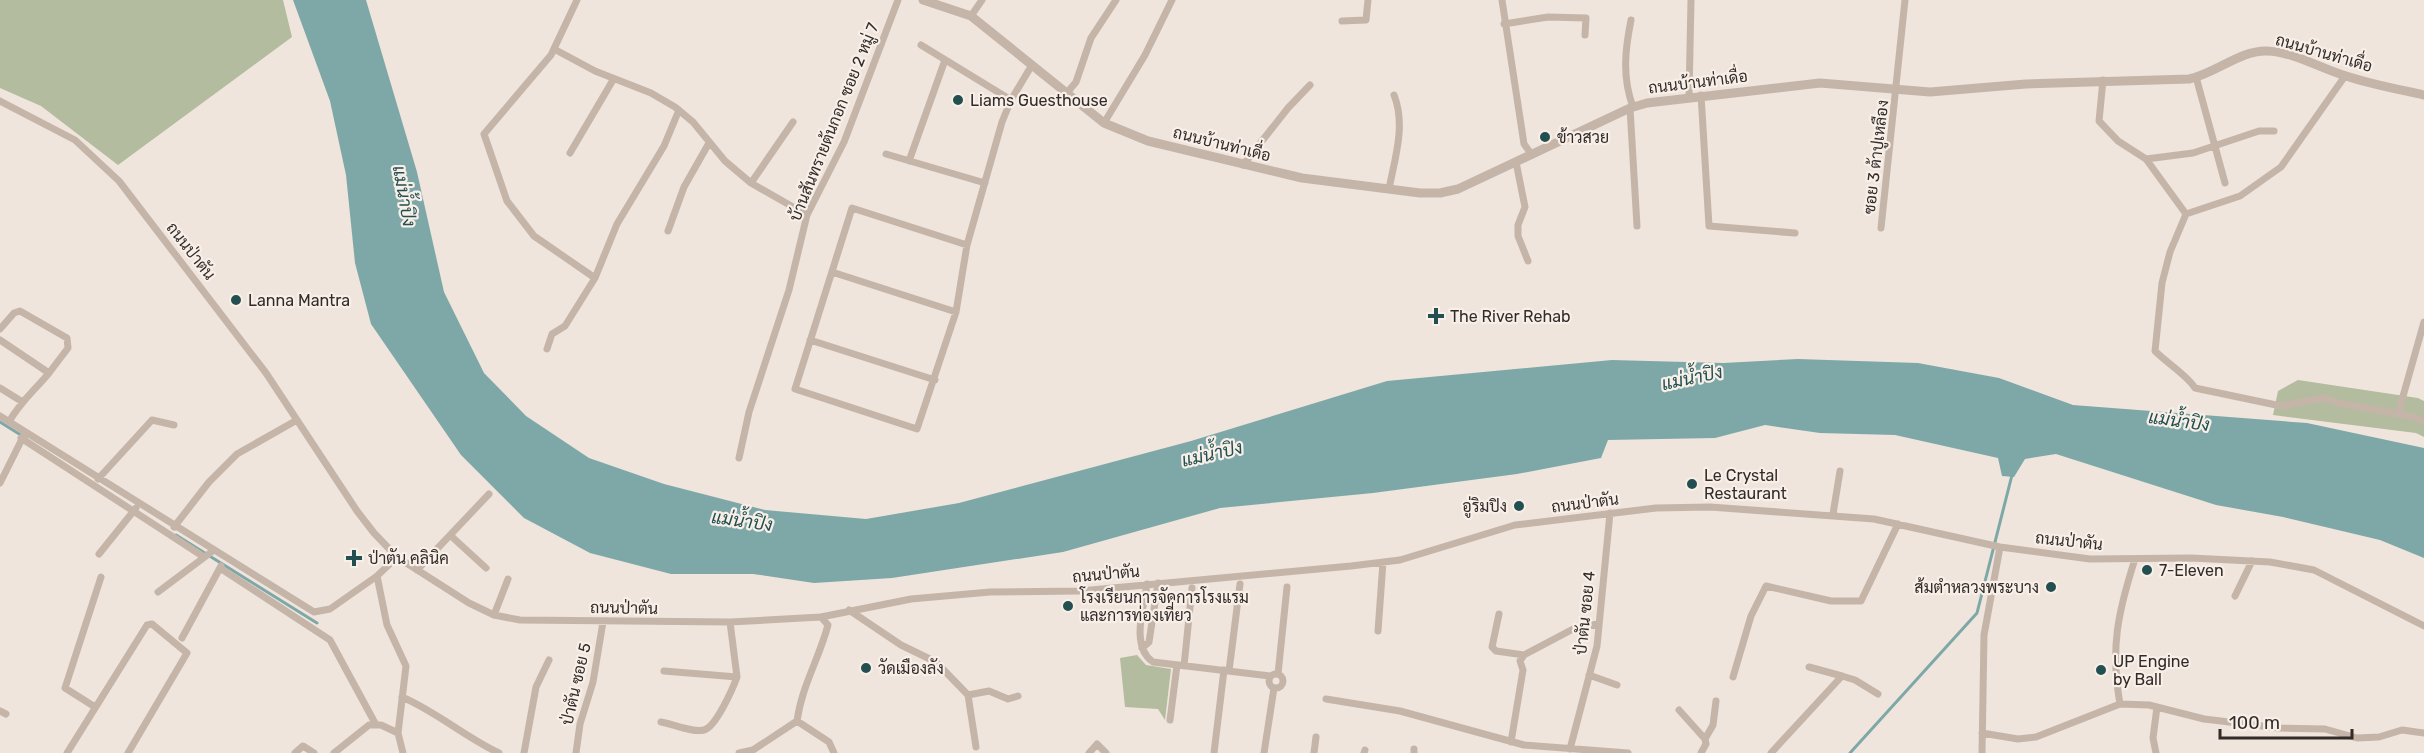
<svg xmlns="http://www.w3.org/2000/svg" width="2424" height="753" font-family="Rubik,Sarabun,sans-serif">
<rect width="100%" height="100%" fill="#efe5dc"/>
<!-- green -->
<path fill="#b3bc9e" d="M0,0h283l9,37 -174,128 -77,-59 -41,-18z
M2298,380l120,18 6,3v36l-8,-4 -143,-18 5,-24z
M1137,655l9,10 25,4 -6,51 -7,-11 -33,-2 -5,-49z"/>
<!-- water -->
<path fill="#7ea8a8" d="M293,0h73l51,172 27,120 40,81 42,43 63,42 75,26 101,26 101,9 93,-16 232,-62 196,-60 225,-21 111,3 75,-4 120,4 81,15 74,27 234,18 117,25v110l-44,-18 -97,-23 -67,-12 -160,-51 -31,5 -11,18 -12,-1 -4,-18 -103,-23 -75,-2 -55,-8 -50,13 -107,2 -7,18 -84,16 -144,19 -153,15 -157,44 -171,26 -78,5 -61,-9h-82l-81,-21 -66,-35 -63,-63 -90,-131 -16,-61 -9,-88 -16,-74z"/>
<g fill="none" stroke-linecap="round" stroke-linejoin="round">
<!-- stream -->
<path stroke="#7ea8a8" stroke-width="3" d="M0,422l24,15
M176,535l141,88
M1850,753l127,-140 35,-138"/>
<!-- minor -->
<path stroke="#c5b5a9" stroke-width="7" d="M577,0l-26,55 -67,79 23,67 27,35 61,42
M1502,0l22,144 8,11
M971,16l11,-16
M1631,20c-6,30 -9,57 2,87
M1342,21l24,-1 2,-20
M1504,24l44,-7 38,1 -1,17
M921,45l90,55
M554,49l41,22 56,22 24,14 18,15 32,39 26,22 56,32
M2196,77l29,106
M2103,80l-4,41 19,20 28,18 40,55 -16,38 -8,31 -7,68c12,12 33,25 40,37l86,18 43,-8 14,5 76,14 10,4
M1066,94l10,-12 15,-44 25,-38
M1701,95l8,131 86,7
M1689,97l2,-97
M0,101l75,39 44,41 147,192 91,138 17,22 23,24 72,46 25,12 26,5 210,2 91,-5 90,-18 79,-7 90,-1 271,-25 49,-6 115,-35 141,-17 54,-1 164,12 126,28 90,12 102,-1 78,4 44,8 110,56
M1630,108l7,118
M1104,123l41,-68 27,-55
M570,153l43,-73
M886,154l99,29
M2146,159l47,-6 66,-22h15
M909,161l36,-101
M1516,162l9,45 -7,18v11l10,25
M1243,165l45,-57 22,-23
M751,183l42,-61
M1389,189c6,-31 17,-64 5,-94
M2186,214l54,-18 41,-29 64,-91
M1881,228l24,-228
M668,231l16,-44 25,-44
M967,245l-115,-37 -57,181 122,40 39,-117 11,-67 35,-123 9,-22 21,-35
M832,272l124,40
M0,329l14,-16 6,-2 47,27 1,10 -19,25
M0,340l49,33c-14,17 -29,29 -40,49
M810,340l125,40
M547,349l5,-15 13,-8 30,-48 22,-54 47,-78 15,-36
M0,388l21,13
M2398,414l26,-92
M0,416l314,196 16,-3 47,-33
M21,438l183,119
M739,458l10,-46 40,-122 18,-75 37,-73 54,-142
M98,479l54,-59 22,5
M0,483l24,-48
M1833,514l7,-43
M174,527l35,-45 28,-28 60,-34
M450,535l36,33
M99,554l37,-46
M397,557l-20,19 10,49 19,41 -8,67 5,20
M220,568l110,72 45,83
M417,570l72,-76
M1147,584c-3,23 -17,62 6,78l117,14
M158,592l56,-42
M2235,596l17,-35
M849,610l52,35 35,17 32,33 8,52
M1499,614l-7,33 4,4 28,4
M494,615l14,-36
M821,617l7,8c-9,34 -26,60 -31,96l32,21 5,11
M1378,631l5,-69
M182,638l39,-72
M1142,648l7,-6 9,-59
M1184,666l8,-78
M664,671l73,6 -7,-55
M1229,671l11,-87
M1269 681a7 7 0 1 1 14 0a7 7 0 1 1-14 0Z
M1278,674l9,-87
M1589,675l28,10
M1842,676l13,4 23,14
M1733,677l18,-61 15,-30 65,15h30l37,-77
M968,695l21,-4 19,8 10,-3
M402,697c35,15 63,40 97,56
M1326,699l74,12 124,34 104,8
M2120,704c-10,-56 -2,-92 15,-145
M95,707l-30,-19 36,-111
M1679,710l26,29 1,5 -5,9
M0,711l6,3
M1170,720l7,-55
M661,722c12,2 32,11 43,8 12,-3 29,-42 33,-53
M1982,733l36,6 18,-2 84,-33 29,1 55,14 75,9 46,1 32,9 22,-1 23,-7 22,3
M1705,739l8,-14 3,-24
M1511,742l12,-72 -3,-9 4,-6 51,-27 23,-4
M1570,749l27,-103 13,-133
M67,753l80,-128 5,-1 35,29 -59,100
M295,753l8,-7 11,7
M334,753l35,-28h12l17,8
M524,753l12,-66 13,-27
M576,753l4,-29 13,-42 10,-60
M739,753l14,-3 44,-29
M1089,753l8,-9 9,9
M1214,753l10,-83
M1264,753l10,-65
M1314,753l2,-16
M1364,753l1,-3
M1414,753v-4
M1771,753l71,-77 -33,-9
M1982,753l2,-118 16,-88
M2156,753l-3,-15 4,-31"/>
<!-- tertiary -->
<path stroke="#c5b5a9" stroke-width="9" d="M923,0l48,16 133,107 44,18 154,37 118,15h20l18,-4 172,-81 17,-5 173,-20 110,9 96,-8 163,-5c26,-5 51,-29 78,-28 26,1 51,16 76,24 26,9 54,14 81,20"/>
</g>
<!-- markers -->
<g fill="#234f50" stroke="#f7efe8" stroke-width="2">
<circle cx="958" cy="100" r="6"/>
<circle cx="1545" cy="137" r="6"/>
<circle cx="236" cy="300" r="6"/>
<path d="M1433 307h6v6h6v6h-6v6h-6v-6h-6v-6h6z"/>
<circle cx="1692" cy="484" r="6"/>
<circle cx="1519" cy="506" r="6"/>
<path d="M351 549h6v6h6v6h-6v6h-6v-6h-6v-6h6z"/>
<circle cx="2147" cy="570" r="6"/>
<circle cx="2051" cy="587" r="6"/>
<circle cx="1068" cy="606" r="6"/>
<circle cx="866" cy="668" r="6"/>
<circle cx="2101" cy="670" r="6"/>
</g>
<g text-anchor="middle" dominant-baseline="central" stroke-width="4.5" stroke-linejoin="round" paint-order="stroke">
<!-- street labels -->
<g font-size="16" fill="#332b28" stroke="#f7efe8">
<text transform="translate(2324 53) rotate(16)">ถนนบ้านท่าเดื่อ</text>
<text transform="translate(1698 82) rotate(-7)">ถนนบ้านท่าเดื่อ</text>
<text transform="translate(834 122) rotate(-68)">บ้านสันทรายต้นกอก ซอย 2 หมู่ 7</text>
<text transform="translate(1222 144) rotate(14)">ถนนบ้านท่าเดื่อ</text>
<text transform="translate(1876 157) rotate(-83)">ซอย 3 ต้าปูเหลือง</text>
<text transform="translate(191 251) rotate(52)">ถนนป่าตัน</text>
<text transform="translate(1585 503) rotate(-7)">ถนนป่าตัน</text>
<text transform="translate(2069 541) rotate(6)">ถนนป่าตัน</text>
<text transform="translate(1106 574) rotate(-5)">ถนนป่าตัน</text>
<text transform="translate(624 608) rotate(1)">ถนนป่าตัน</text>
<text transform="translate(1585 613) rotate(-84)">ป่าตัน ซอย 4</text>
<text transform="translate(576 684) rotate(-77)">ป่าตัน ซอย 5</text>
</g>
<!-- poi labels -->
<g font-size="16" fill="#332b28" stroke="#f7efe8" text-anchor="start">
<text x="970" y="100">Liams Guesthouse</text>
<text x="1557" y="137">ข้าวสวย</text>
<text x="248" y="300">Lanna Mantra</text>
<text x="1450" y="316">The River Rehab</text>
<text x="1704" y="475">Le Crystal<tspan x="1704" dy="18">Restaurant</tspan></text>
<text x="1507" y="506" text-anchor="end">อู่ริมปิง</text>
<text x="368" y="558">ป่าตัน คลินิค</text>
<text x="2159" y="570">7-Eleven</text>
<text x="2039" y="587" text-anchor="end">ส้มตำหลวงพระบาง</text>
<text x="1080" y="597">โรงเรียนการจัดการโรงแรม<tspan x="1080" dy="18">และการท่องเที่ยว</tspan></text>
<text x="2113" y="661">UP Engine<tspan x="2113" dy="18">by Ball</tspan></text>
<text x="878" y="668">วัดเมืองลัง</text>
</g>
<!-- water labels -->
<g font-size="18" font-style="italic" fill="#234f50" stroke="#f7efe8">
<text transform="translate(404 196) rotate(80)">แม่น้ำปิง</text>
<text transform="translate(1692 378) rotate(-12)">แม่น้ำปิง</text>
<text transform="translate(2179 421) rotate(8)">แม่น้ำปิง</text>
<text transform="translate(1212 454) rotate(-13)">แม่น้ำปิง</text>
<text transform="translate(742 521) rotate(8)">แม่น้ำปิง</text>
</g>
</g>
<!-- scale -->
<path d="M2220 729v9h132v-9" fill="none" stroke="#332b28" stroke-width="3"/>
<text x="2229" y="729" font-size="18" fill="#332b28" stroke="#f7efe8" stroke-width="4.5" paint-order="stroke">100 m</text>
</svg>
